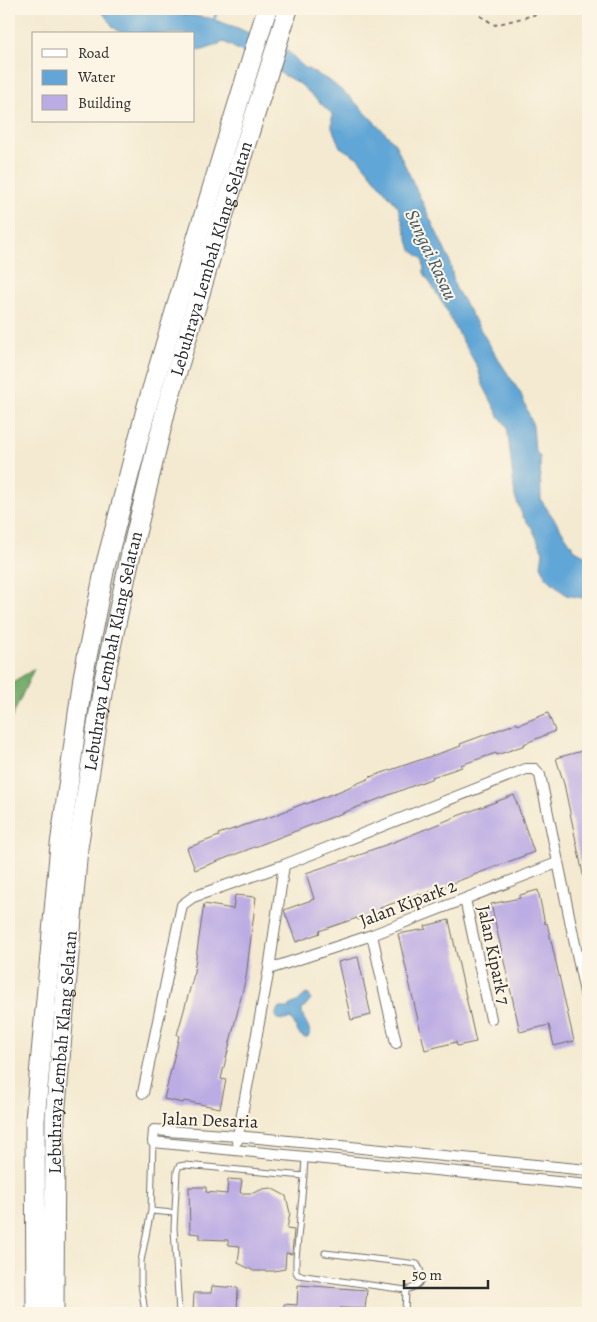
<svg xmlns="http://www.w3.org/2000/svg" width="597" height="1322" font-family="Alegreya,serif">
<rect width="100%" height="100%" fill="#fcf5e5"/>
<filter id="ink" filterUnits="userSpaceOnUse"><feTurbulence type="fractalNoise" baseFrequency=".02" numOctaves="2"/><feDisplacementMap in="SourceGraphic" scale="10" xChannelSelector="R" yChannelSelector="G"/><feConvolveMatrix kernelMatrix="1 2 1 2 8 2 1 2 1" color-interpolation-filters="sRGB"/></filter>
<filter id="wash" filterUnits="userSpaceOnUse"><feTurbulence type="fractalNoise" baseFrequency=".0096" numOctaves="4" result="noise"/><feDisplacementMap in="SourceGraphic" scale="20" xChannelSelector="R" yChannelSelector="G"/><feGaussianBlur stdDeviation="1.12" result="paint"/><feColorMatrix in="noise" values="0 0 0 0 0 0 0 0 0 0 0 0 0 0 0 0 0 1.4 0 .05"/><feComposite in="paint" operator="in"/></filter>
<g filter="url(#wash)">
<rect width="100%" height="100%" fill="#f4ead1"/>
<!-- forest -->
<path fill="#71aa68" stroke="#4e6a4a" d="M34,669l-25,55v-40z"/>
<!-- water -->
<path fill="#61a6d6" stroke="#466880" d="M100,9h75l6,5 28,4 29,10 50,23 16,16 26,14 21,17 43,44 55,117 6,28 43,72 23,35 12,32 2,24 5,7 1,43 34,50 13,7v42l-22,-4 -20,-18 -5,-12 2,-13 -11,-24 -9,-11 -8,-20 -8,-71 -8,-10 -17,-33 -4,-15 -26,-46 -7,-15 -21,-34 -1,-14 -12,-9 -13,-43 -40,-49 -18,-11 -8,-19v-14l-32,-30 -76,-42c-9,3 -21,10 -30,9v-17h-71l-9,-6z
M306,994l3,1 2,4 -9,11c0,11 10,16 7,26l-4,2 -6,-4 -8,-16 -6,2 -8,-1c-2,-5 -1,-8 2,-11h10l1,-3 7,-3z"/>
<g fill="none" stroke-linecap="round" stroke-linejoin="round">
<!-- stream -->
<path stroke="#61a6d6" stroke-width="3" d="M213,22l5,-13"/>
</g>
<g id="blocks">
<!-- building -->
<path fill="#bcace4" d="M548,713l7,18 -31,13 1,1 -28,10 -1,-2 -35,12 1,2 -30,10 1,1 -238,92 -8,-22 32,-12 -1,-2 55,-18 32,-13 1,1 34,-13 30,-13v-1l91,-31 -1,-2 57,-21 1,2z
M582,751l6,26 -3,1 3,15v91h-3l-21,-100 -8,-26z
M514,795l20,57 -115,44v-2l-39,14 1,4 -23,8 -1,-2 -38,13 1,2 -24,9 -12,-32 30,-11 -8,-26 62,-21v-1l26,-9 66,-27z
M538,890l7,34 2,-1 27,118 -20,5 -5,-21 -29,7 -29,-128 29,-6v-3z
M235,895l21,2 -10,80 -25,102 5,1 -6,28 -36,-7 -1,2 -19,-4 15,-63 -2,-1 16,-57 11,-74 29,5z
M449,920l27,122 -19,4 -1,-4 -31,8 -27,-116 28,-5 -1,-3z
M358,957l13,58 -20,5 -13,-58z
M228,1179l14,1 -2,13h13l10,-4 8,-1 15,8 4,17 -3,16 7,1 -2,24 -6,-1 -1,16 -11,2h-20l-16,-8 2,-17 -12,-1v-5l-28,-1v-5l-10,-1 -1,-46h17v5l21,2z
M298,1285l69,5 -2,19 -25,-1 -1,5h-56l1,-9 13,1z
M212,1286l26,2 -1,25h-44l1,-20h17z"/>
</g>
</g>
<g filter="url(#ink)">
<use href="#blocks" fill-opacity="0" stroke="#716e65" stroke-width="1"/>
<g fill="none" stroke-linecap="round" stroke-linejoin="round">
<!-- lane casing -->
<g stroke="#716e65" stroke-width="7">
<path id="lane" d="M153,1142l-2,69 23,2
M304,1176l1,-19
M325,1253l92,11c9,14 4,22 -11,26
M145,1313l-4,-29v-23l10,-50
M179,1313l-5,-85 3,-57 2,-5 6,-1 119,11 -8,83v13l2,3 108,15 -1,23"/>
</g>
<!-- street casing -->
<g stroke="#716e65" stroke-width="12">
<path id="street" d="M465,899l26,120
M372,935l24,108
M269,969l103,-34 185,-72
M143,1093l39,-188 11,-8 91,-32 242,-96h9l5,6 48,232
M237,1141l32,-172 15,-104
M588,1170l-351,-34 -83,-6 -1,12 435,43"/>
</g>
<!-- highway casing -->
<g stroke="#716e65" stroke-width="21">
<g id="highway">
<path d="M36,1313l-1,-193 25,-275 23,-168 22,-110 42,-161 49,-165 71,-232"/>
<path id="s1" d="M54,1313l1,-195 23,-270 26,-168 25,-118 37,-153 47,-160 75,-240"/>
</g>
</g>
<!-- path -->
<path stroke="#716e65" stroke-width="2" stroke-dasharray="4 4" stroke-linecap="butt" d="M476,9l3,6 16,10 62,-16"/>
<!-- lane -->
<use href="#lane" stroke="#fff" stroke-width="5"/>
<!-- street -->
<use href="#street" stroke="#fff" stroke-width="10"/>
<!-- highway -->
<use href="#highway" stroke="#fff" stroke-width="19"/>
</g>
</g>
<g text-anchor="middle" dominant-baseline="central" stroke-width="4" stroke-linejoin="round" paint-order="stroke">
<!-- street labels -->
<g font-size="18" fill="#2b2b2b" stroke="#fcf5e5">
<text stroke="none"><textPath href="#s1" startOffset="1071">Lebuhraya Lembah Klang Selatan</textPath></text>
<text stroke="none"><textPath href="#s1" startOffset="666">Lebuhraya Lembah Klang Selatan</textPath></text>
<text transform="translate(408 903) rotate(-21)">Jalan Kipark 2</text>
<text transform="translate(494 955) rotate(78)">Jalan Kipark 7</text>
<text stroke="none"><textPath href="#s1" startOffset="261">Lebuhraya Lembah Klang Selatan</textPath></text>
<text transform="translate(210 1120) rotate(2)">Jalan Desaria</text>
</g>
<!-- water labels -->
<g font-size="19" font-style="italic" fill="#3e5667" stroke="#fcf5e5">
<text transform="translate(431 255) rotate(65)">Sungai Rasau</text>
</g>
</g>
<!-- margin -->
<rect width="597" height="1322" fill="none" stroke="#fcf5e5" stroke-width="30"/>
<!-- legend -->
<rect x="32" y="32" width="162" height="90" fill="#fcf5e5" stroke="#a8a49b"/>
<rect x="42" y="49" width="25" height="8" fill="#ffffff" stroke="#a8a49b"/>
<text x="78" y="58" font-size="15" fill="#2b2b2b">Road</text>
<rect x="42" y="70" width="25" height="15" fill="#61a6d6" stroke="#a8a49b"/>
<text x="78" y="82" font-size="15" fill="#2b2b2b">Water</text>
<rect x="42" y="95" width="25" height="15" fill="#bcace4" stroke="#a8a49b"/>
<text x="78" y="108" font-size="15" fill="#2b2b2b">Building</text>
<!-- scale -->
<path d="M404 1280v8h84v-8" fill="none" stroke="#2b2b2b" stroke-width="2.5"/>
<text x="412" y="1280" font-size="15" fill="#2b2b2b" stroke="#fcf5e5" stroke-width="4" paint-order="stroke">50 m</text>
</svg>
